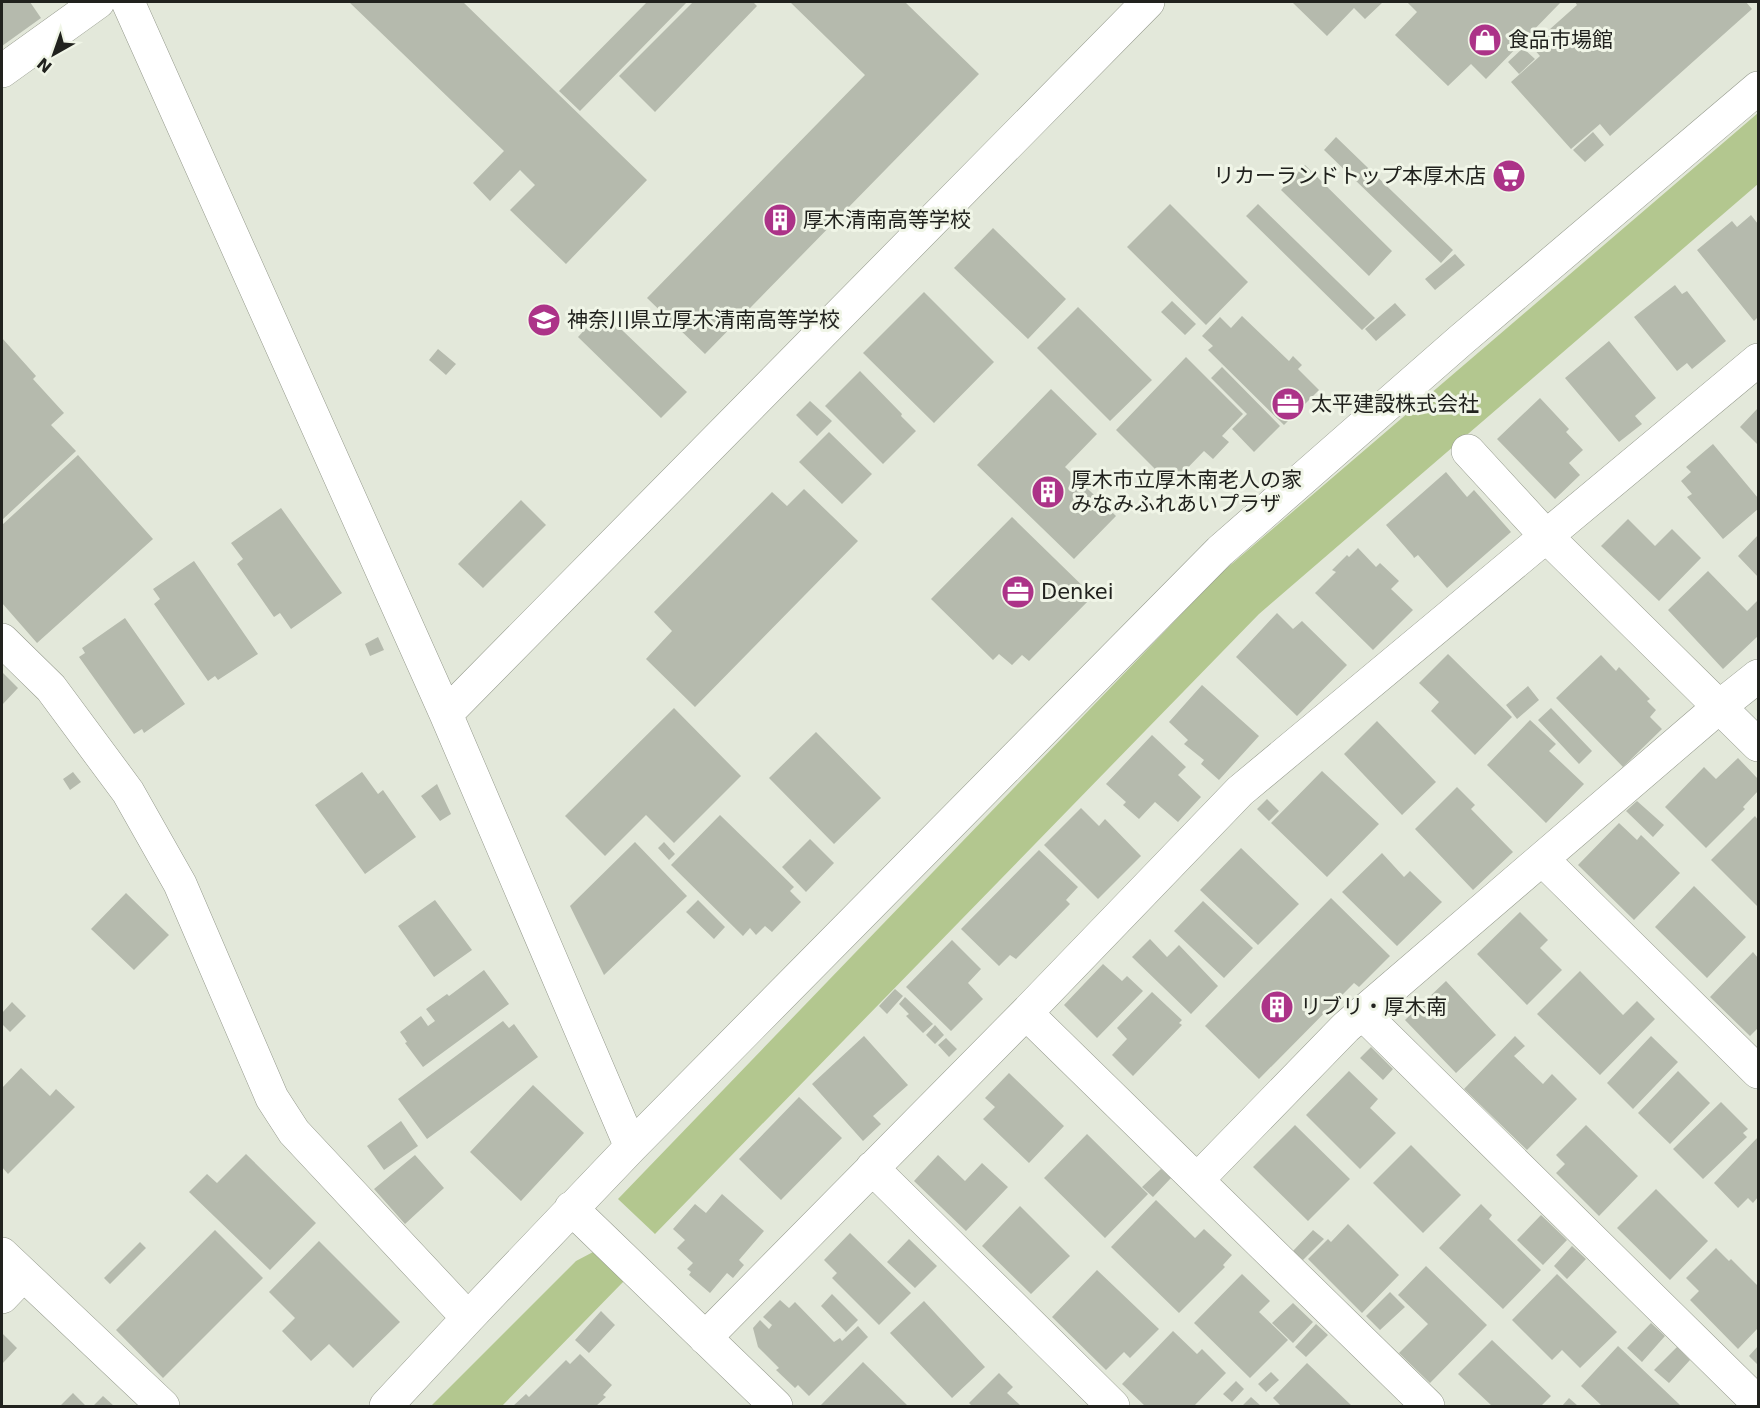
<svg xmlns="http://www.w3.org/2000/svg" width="1760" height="1408" font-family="'DejaVu Sans','Noto Sans JP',sans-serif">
<rect width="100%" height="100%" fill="#e3e8da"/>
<!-- green -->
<path fill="#b3c78f" d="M1758,113v71l-499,430 -604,620 -37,-35 602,-625z
M595,1251l29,30 -122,125h-71l145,-145z"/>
<!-- building -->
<path fill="#b5baad" d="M2,2h28l11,16 -39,28z
M349,2h114l184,178 -81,84 -56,-54 25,-25 -15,-15 -30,31 -17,-18 31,-32z
M647,2h40l-107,109 -21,-20z
M693,2h60l4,4 -102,106 -36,-36z
M790,2h115l74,72 -274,280 -58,-56 218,-223z
M1292,2h91l-18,17 -11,-11 -27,28z
M1407,2h154l-75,77 -15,-15 -23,22 -53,-51 22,-23z
M1575,2h171l6,7 -142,127 -10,-12 -29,25 -60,-67 29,-26 -9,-10 46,-41z
M1523,48l12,11 -16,15 -11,-12z
M1593,132l11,13 -19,17 -12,-12z
M1336,137l117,113 -12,13 -117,-113z
M1305,165l87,86 -23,25 -88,-86z
M1170,204l78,78 -42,43 -79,-78z
M1258,204l117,114 -13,12 -116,-114z
M1751,215l7,9v93l-4,4 -57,-71 35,-29 5,6z
M993,228l73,71 -38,40 -74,-71z
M1455,254l10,11 -30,25 -10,-11z
M1675,285l7,9 5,-3 39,50 -34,28 -5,-6 -10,8 -43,-54z
M924,292l70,70 -60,61 -71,-70z
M1172,301l24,23 -11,11 -24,-23z
M1395,303l11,12 -30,26 -11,-12z
M1078,307l74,73 -42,41 -73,-73z
M602,311l85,81 -26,26 -83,-81z
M1242,316l47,45 4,-5 9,9 -4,4 21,21 -35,35 -76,-75 5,-4 -11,-10 18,-19 11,11z
M2,338l34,38 -3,3 31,34 -13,12 25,26 -74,69z
M1609,341l47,57 -21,18 7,8 -23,18 -54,-64z
M438,349l18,15 -10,11 -17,-15z
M1186,357l57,57 -21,22 7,6 -16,17 -9,-8 -33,34 -55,-55z
M1222,367l58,59 -26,26 -22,-23 15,-15 -36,-36z
M860,371l42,43 -1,2 15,15 -33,33 -58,-58z
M1051,389l46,45 -32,33 51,49 -42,43 -97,-94z
M1540,398l29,31 -3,3 17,18 -14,13 11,12 -25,24 -58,-60z
M810,401l22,20 -15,15 -21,-21z
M1758,408v37l-18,-18z
M829,432l43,42 -30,30 -43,-42z
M1713,444l45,54v11l-35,30 -36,-42 5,-3 -11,-13 10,-9 -5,-5z
M78,455l75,84 -116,104 -35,-40v-78z
M1446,472l21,25 7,-7 37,42 -64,56 -29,-33 -4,3 -1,-2 -27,-31z
M804,489l54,52 -163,166 -49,-48 26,-28 -18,-19 118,-120 15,14z
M521,500l25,25 -63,63 -25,-24z
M281,508l61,85 -51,36 -11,-16 -6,4 -37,-53 6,-5 -12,-16z
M1012,517l81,79 -64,65 -7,-6 -10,10 -13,-11 -6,6 -62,-61z
M1628,519l27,27 17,-17 29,29 -42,43 -58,-55z
M1758,535v42l-20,-21z
M1358,548l18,19 4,-4 19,18 -8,8 22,21 -40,40 -58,-57 21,-21 -4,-2 15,-15 2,2z
M194,561l64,93 -40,26 -3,-4 -7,5 -54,-77 6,-5 -7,-10z
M1708,571l39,40 11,-11v36l-35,33 -55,-59z
M1277,613l16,16 9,-8 45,44 -50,51 -61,-59z
M125,618l60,86 -41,29 -2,-4 -8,5 -55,-77 6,-4 -3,-5z
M378,637l6,13 -14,6 -5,-12z
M1448,654l64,63 -37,38 -44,-44 8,-9 -20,-19z
M1601,655l15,16 3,-4 31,32 -3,2 9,9 -6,7 12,12 -39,38 -67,-69z
M2,672l16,16 -16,17z
M1202,685l57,51 -40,44 -18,-16 3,-4 -20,-16 4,-4 -19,-18z
M1528,686l11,14 -22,19 -11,-14z
M674,708l67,68 -67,67 -28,-28 -41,41 -40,-40z
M1551,708l41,43 -13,13 -41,-44z
M1530,720l26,24 -7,7 35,33 -38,39 -59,-58z
M1377,721l59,61 -34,33 -58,-61z
M816,732l65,66 -47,46 -65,-66z
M1152,735l34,32 -8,8 23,22 -23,25 -23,-20 -16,17 -16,-14 3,-3 -20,-18z
M1738,758l20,21v12l-15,16 2,2 -39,39 -41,-41 39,-40 12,12z
M1322,771l57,53 -52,53 -56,-54z
M73,772l8,10 -11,8 -7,-11z
M362,772l16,22 5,-4 33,47 -51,37 -50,-69z
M437,784l14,30 -11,7 -19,-25z
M1457,787l18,18 -4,4 42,43 -40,38 -58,-61z
M1267,799l12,12 -10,10 -12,-12z
M1637,801l27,24 -11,12 -27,-26z
M1081,808l18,18 6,-7 36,37 -43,43 -54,-54z
M720,815l74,72 -4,4 11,11 -29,30 -7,-6 -9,9 -6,-7 -7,8 -72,-71z
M1755,816l3,4v87l-47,-47z
M1619,823l18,17 4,-5 39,38 -46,47 -56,-55z
M810,839l24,24 -28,29 -24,-25z
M635,842l52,54 -83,79 -34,-69z
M664,842l11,12 -6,6 -11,-12z
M1241,848l58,56 -41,41 -58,-55z
M1039,850l39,37 -12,13 4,4 -54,55 -6,-4 -11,11 -38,-37z
M1382,853l22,24 6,-6 32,31 -45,44 -55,-54z
M1694,886l52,51 -39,41 -52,-51z
M126,893l43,42 -35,35 -43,-41z
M1331,898l59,58 -31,31 -5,-4 -95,96 -54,-53z
M435,900l37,50 -38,27 -36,-51z
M698,900l27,27 -11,12 -28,-27z
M1203,901l50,47 -29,30 -50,-47z
M1520,912l28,28 -8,8 22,22 -35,35 -50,-51z
M1150,939l17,18 12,-12 39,41 -27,28 -59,-57z
M952,940l29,29 -13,14 15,16 -32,32 -45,-44z
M1753,952l5,6v70l-8,8 -40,-39z
M1103,964l19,17 5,-5 16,15 -46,47 -33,-33z
M484,970l25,34 -86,63 -18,-24 2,-1 -7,-10 21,-16 7,10 7,-5 -9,-12 21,-15 2,2z
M1580,971l43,44 14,-14 18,18 -55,56 -63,-61z
M1446,981l50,54 -40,38 -51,-53z
M895,989l8,7 -16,18 -8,-8z
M1152,992l30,28 -3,3 3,2 -49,51 -21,-21 15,-16 -10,-11z
M905,997l28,27 -10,9 -17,-17 3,-2 -10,-10z
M12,1002l14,14 -16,16 -8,-8v-11z
M503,1021l6,7 5,-4 24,33 -111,82 -29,-40z
M935,1025l9,10 -9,9 -9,-9z
M864,1036l44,49 -35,31 8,8 -18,17 -51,-57z
M1515,1036l10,10 -11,10 29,28 9,-10 25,25 -50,51 -63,-61z
M1651,1036l27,26 -45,47 -26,-26z
M946,1038l11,11 -8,8 -11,-12z
M1371,1047l22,22 -10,11 -23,-22z
M21,1068l29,28 6,-7 19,18 -67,67 -6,-7v-79z
M1349,1071l29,28 -8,9 26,25 -36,36 -54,-54z
M1678,1071l32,32 -40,41 -32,-31z
M1009,1073l55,53 -35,37 -46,-44 12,-12 -10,-9z
M533,1085l51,48 -63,68 -51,-49z
M799,1097l43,41 -61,62 -42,-41z
M1721,1102l27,27 -5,4 4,4 -44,42 -30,-30z
M401,1121l17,25 -34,24 -17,-24z
M1295,1125l55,54 -42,42 -55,-54z
M1586,1125l52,51 -39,40 -43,-43 9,-9 -9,-9z
M1087,1134l61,60 -43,44 -61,-60z
M1758,1137v60l-5,6 -5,-5 -10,10 -24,-25z
M1411,1145l50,50 -38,38 -50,-50z
M246,1154l70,69 -46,47 -81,-78 18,-18 10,9z
M415,1155l29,33 -39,36 -31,-35z
M938,1155l27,26 17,-18 26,24 -42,44 -52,-50z
M1161,1169l10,9 -18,19 -11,-10z
M1656,1189l52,52 -38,39 -53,-52z
M722,1194l42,37 -25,29 5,5 -11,13 -6,-5 -17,20 -21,-18 2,-3 -4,-3 6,-6 -16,-15 8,-8 -12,-11 22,-25 11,9z
M1156,1200l39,38 9,-9 28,26 -9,10 2,2 -46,46 -68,-66z
M1481,1204l11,11 -3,4 52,51 -38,39 -64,-61z
M1020,1206l50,50 -39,38 -49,-48z
M1541,1215l26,25 -24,25 -26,-25z
M1348,1224l51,51 -37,38 -54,-54 20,-20 3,3z
M215,1230l48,48 -100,100 -47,-48z
M1313,1230l11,9 -21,21 -10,-9z
M850,1233l61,60 -32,32 -47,-47 5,-5 -13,-13z
M909,1239l28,27 -22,22 -28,-26z
M319,1241l81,81 -47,46 -24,-24 -18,17 -29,-30 13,-13 -26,-26z
M140,1242l6,6 -36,36 -6,-6z
M1572,1246l14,13 -19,20 -13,-13z
M1716,1248l13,13 2,-2 27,27v42l-20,21 -48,-49 9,-9 -13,-13z
M1426,1266l61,59 -57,58 -31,-30 29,-29 -30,-29z
M1097,1270l62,59 -29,29 -6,-6 -18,18 -54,-53z
M1242,1274l28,27 -11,11 29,28 -38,38 -56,-55z
M1557,1274l60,58 -37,36 -18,-18 -10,10 -40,-40z
M1390,1292l15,15 -25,23 -14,-14z
M832,1294l26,26 -12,12 -25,-26z
M780,1300l9,8 6,-6 39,40 6,-4 2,3 16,-15 10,11 -59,59 -11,-11 -3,3 -19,-18 3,-2 -21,-21 -5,-19 7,-8 9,9 3,-4 -9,-8z
M924,1301l61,66 -33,31 -62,-65z
M1293,1303l20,19 -20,21 -21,-20z
M601,1311l14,14 -26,28 -14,-13z
M1651,1323l14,13 -23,26 -15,-14z
M1316,1324l12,11 -22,22 -11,-10z
M1173,1331l24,23 5,-5 24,24 -32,33h-49l-23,-22z
M2,1333l15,15 -15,16z
M1492,1340l59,56 -10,10h-49l-34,-32z
M1618,1346l62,59 -1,1h-77l-21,-20z
M1758,1346v19l-9,-9z
M1677,1347l13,13 -21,23 -15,-13z
M580,1354l32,31 -9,10 3,2 -10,9h-83l13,-12 3,3 37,-37 4,4z
M863,1362l45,44h-88z
M1307,1363l45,43h-71l-8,-8z
M1271,1372l8,8 -13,12 -8,-8z
M999,1373l14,14 -6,6 14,13h-49l-3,-3z
M1236,1381l8,8 -12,13 -9,-8z
M73,1393l13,13h-26z
M103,1396l11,10h-21z
M1251,1397l10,9h-19z
M1569,1398l9,8h-16z"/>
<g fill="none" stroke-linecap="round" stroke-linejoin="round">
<!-- minor casing -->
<g stroke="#94998c" stroke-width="34">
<path id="minor" d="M128,2l318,712 185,433
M2,71l96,-69
M1468,451l79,86 211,208
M2,640l49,48 77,104 52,92 92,214 22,34 174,186
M446,714l702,-712
M1542,859l216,213
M1026,1013l402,393
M1363,1014l395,389
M872,1168l241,238
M1198,1179l148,-152 373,-320 39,-31
M571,1208l205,198
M2,1254l161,152
M2,1297l21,-22
M705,1338l321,-325 214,-222 518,-431
M386,1406l82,-88 163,-171 589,-596 241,-211 297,-252"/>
</g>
<!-- minor -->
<use href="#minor" stroke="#fff" stroke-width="33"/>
</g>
<!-- icons -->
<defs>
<g id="shop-disc" transform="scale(1.725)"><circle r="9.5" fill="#ac3388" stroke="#f0f5e7"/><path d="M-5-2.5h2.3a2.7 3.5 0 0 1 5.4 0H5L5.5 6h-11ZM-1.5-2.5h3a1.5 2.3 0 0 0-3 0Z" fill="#fff"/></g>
<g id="supermarket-disc" transform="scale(1.725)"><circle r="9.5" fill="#ac3388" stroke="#f0f5e7"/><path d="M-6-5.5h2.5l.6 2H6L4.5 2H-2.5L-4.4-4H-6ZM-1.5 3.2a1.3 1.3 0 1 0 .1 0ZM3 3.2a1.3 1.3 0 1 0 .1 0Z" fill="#fff"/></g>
<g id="building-disc" transform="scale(1.725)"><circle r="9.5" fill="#ac3388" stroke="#f0f5e7"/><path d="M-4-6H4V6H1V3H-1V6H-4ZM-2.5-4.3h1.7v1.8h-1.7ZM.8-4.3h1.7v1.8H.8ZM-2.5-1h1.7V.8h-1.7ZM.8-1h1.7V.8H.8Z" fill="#fff"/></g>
<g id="school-disc" transform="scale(1.725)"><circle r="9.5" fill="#ac3388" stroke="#f0f5e7"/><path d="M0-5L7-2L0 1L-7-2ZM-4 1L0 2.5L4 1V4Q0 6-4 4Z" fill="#fff"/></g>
<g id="office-disc" transform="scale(1.725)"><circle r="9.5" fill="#ac3388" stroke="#f0f5e7"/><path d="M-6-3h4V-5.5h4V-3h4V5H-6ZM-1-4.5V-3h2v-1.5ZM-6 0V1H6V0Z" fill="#fff"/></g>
</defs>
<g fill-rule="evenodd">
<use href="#shop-disc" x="1485" y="40"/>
<use href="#supermarket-disc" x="1509" y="176"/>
<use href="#building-disc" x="780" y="220"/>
<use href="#school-disc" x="544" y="320"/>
<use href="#office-disc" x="1288" y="404"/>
<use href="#building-disc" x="1048" y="492"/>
<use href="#office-disc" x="1018" y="592"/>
<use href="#building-disc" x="1277" y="1007"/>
</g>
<g text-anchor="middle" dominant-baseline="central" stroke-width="6" stroke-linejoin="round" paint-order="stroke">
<!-- poi labels -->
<g font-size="21" fill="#21221e" stroke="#f0f5e7" text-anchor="start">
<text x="1508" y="40">食品市場館</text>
<text x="1486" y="176" text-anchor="end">リカーランドトップ本厚木店</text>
<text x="803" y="220">厚木清南高等学校</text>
<text x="567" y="320">神奈川県立厚木清南高等学校</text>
<text x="1311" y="404">太平建設株式会社</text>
<text x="1071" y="480">厚木市立厚木南老人の家<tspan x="1071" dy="24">みなみふれあいプラザ</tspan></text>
<text x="1041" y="592">Denkei</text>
<text x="1300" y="1007">リブリ・厚木南</text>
</g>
</g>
<!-- border -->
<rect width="1760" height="1408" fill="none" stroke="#21221e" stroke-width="6"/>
<!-- north arrow -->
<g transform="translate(54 54) rotate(220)" stroke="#f0f5e7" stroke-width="4.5" paint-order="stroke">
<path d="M0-4.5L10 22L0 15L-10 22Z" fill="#21221e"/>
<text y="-9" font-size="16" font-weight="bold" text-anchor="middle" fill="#21221e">N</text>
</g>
</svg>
